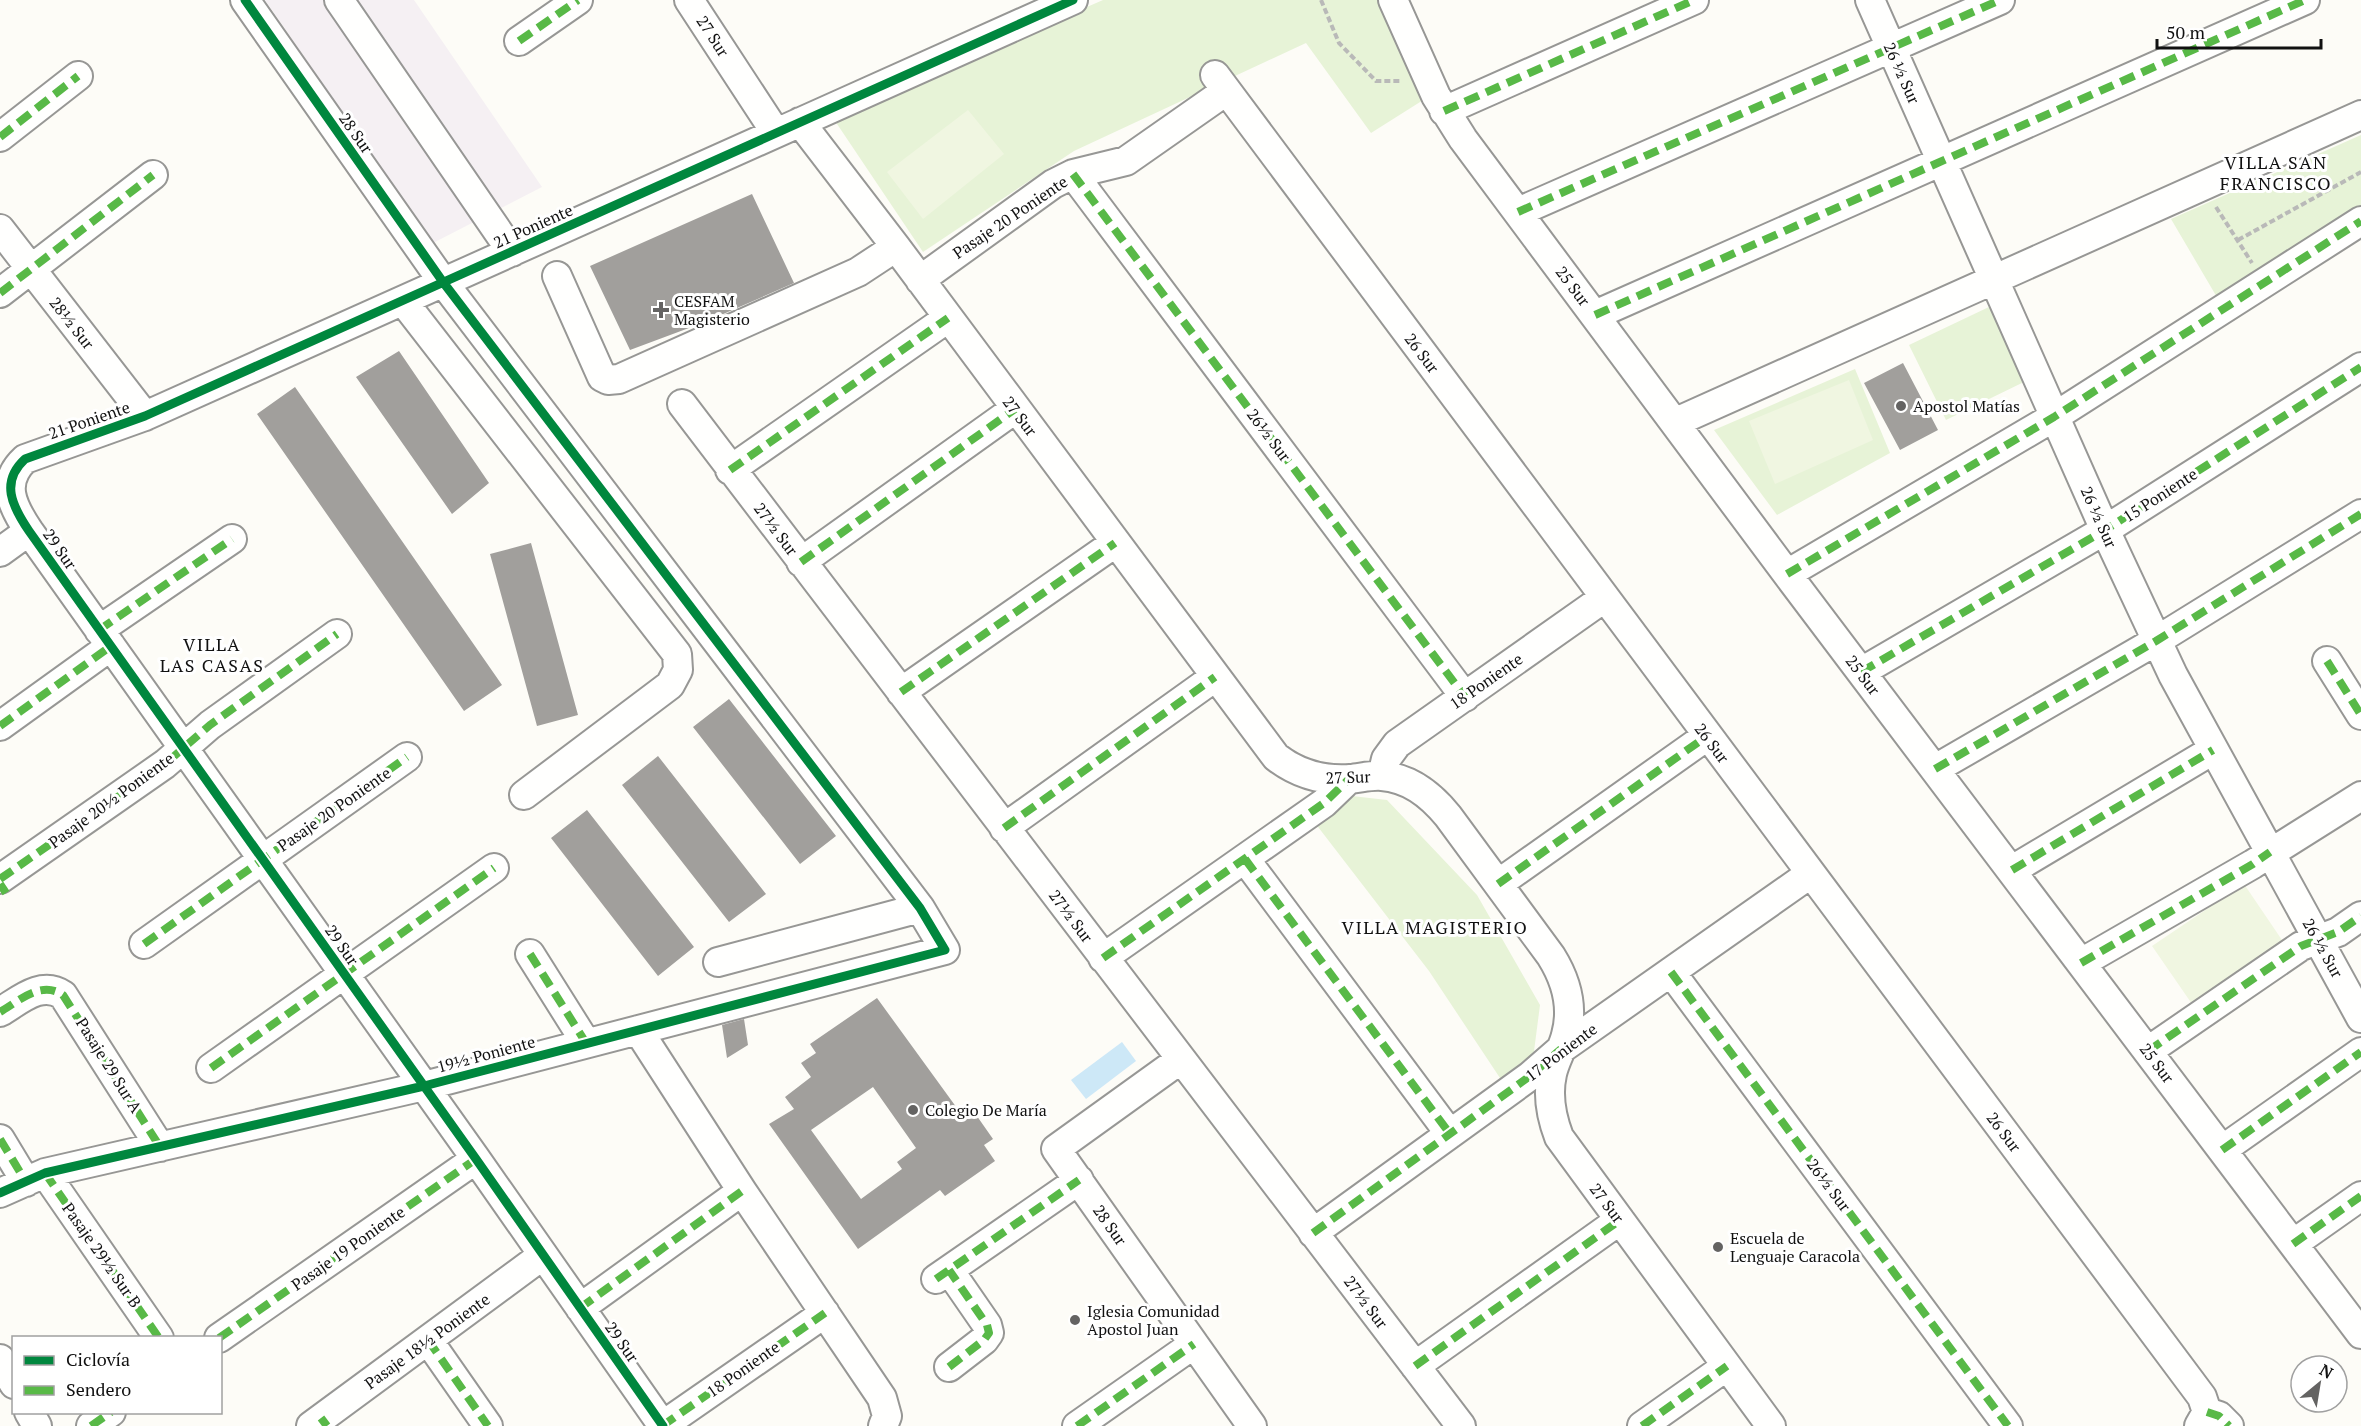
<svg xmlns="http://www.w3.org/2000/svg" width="2361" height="1426" font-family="'PT Serif',serif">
<rect width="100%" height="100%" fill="#fdfcf7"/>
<!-- industrial -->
<path fill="#f5f0f3" d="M265,0h149l128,187 -109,56z"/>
<!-- green -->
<path fill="#e7f3d7" d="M1103,0h279l46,97 -57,36 -65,-90 -232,108 -151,101 -90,-134z
M2361,135v74l-143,90 -47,-80z
M1991,306l35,75 -80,39 -37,-75z
M1855,369l35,84 -113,62 -63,-85z
M1352,796l35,4 90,95 63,110 -7,54 -31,22 -73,-110 -114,-148z"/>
<!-- pitch -->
<path fill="#f0f6e1" d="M968,110l36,44 -81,65 -36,-47z
M1849,380l24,60 -98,44 -26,-63z
M2244,884l40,59 -92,61 -40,-58z"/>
<!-- water -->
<path fill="#cde8f7" d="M1122,1042l14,19 -50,38 -15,-19z"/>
<!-- building -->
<path fill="#a19f9c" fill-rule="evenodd" d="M752,194l42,89 -89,39 -75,28 -40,-84z
M399,351l90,132 -37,31 -96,-137z
M1903,363l35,67 -38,20 -36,-67z
M295,387l207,298 -38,26 -207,-297z
M531,543l47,172 -41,11 -47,-172z
M729,699l107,137 -36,28 -107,-137z
M658,756l108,138 -37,28 -107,-137z
M587,810l107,137 -36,29 -107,-138z
M877,998l85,117 10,-6 21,30 -9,6 11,16 -50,35 -5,-6 -82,59 -89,-125 25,-15 -9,-12 26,-20 -10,-14 15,-10 -6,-9zM873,1087l43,61 -19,14 5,7 -41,30 -50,-69z
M744,1019l4,26 -21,13 -5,-33z"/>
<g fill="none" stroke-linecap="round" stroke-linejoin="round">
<!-- minor casing -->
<g stroke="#979795" stroke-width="32">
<path id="minor" d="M339,0l173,252
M689,0l87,133
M1393,0l43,96 27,43 324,435 574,760
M1870,0l235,530 68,145 188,343
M519,41l59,-41
M1215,75l987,1322 5,15 -8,14
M1444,111l250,-111
M800,122l96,125 380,510c22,17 46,24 74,22 11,-1 21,-4 32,-3 28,2 49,19 66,40l103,140c15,24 23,50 15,79 -3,13 -11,25 -14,39 -5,22 -1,42 7,63l212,289
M0,137l78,-61
M1073,174l392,523
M1518,212l482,-212
M0,229l145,187
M557,276l45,101 6,3 11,-1 239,-107 38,-25
M920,280l133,-96 20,-10 53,-13 100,-70
M0,293l153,-118
M403,301l274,353 1,16 -8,15 -146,110
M1595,315l710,-315
M682,404l779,1022
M1676,422l685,-307
M730,470l218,-152
M0,552l29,-21
M801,562l214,-153
M1787,574l267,-157 307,-196
M99,630l133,-91
M2327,661l34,54
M1861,672l244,-142 256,-163
M901,692l214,-149
M0,726l111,-80
M1935,769l221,-128 205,-127
M1382,776l4,-17 11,-15 207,-146
M1004,828l211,-151
M1245,859l205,275
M2012,870l201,-120
M0,879l165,-115 45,-39 127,-91
M1498,884l209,-148
M144,944l263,-187
M530,954l56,89
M1103,958l221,-155 25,-24
M718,962l202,-54
M2081,963l172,-99 108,-68
M1671,972l337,454
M0,1012c19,-11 41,-32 63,-17l97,152
M638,1030l104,161 140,207 5,18 -4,10
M2148,1051l153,-105 37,-14 23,-16
M1181,1059l-125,90 196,277
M211,1068l283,-200
M0,1139l26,43
M2222,1150l139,-98
M45,1173l114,165
M0,1193l45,-20 379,-87 521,-136 -25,-42 -477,-626 -198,-282
M1313,1233l217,-157 31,-27 249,-175
M2293,1244l68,-48
M936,1279l143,-99
M580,1308l162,-117
M219,1338l257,-179
M428,1340l60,86
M0,1359l14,25
M1415,1366l205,-146
M949,1367l35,-27 5,-7 -2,-8 -38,-55
M29,1412l8,14
M2207,1412l12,4 10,10
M91,1426l20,-14
M311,1426l232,-171
M662,1426l163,-113
M663,1426l-187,-267 -447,-628c-17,-25 -29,-49 -4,-72l120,-43 928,-416
M1077,1426l117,-82
M1642,1426l85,-60"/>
</g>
<!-- path -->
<path stroke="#b9b9b8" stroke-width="4" stroke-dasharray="6 3" stroke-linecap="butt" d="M1321,0l18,43 37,38h26
M2216,207l36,56
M2238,240l123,-68"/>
<!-- minor -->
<use href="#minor" stroke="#fffffe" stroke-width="28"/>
<!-- quiet -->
<path stroke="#58b947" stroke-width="8" stroke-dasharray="15 8" stroke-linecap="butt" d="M519,41l59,-41
M1444,111l250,-111
M0,137l78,-61
M1073,174l392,523
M1518,212l482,-212
M0,293l153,-118
M1595,315l710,-315
M730,470l218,-152
M801,562l214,-153
M1787,574l267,-157 307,-196
M99,630l133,-91
M2327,661l34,54
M1861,672l244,-142 256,-163
M901,692l214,-149
M0,726l111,-80
M1935,769l221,-128 205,-127
M1004,828l211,-151
M1245,859l205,275
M2012,870l201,-120
M0,879l165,-115 45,-39 127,-91
M0,884l6,9
M1498,884l209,-148
M144,944l263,-187
M530,954l56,89
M1103,958l221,-155 25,-24
M2081,963l172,-99 17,-12
M1671,972l337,454
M0,1012c19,-11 41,-32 63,-17l97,152
M2148,1051l153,-105 37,-14 23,-16
M211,1068l283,-200
M0,1139l26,43
M2222,1150l139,-98
M45,1173l114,165
M1313,1233l217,-157 31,-27
M2293,1244l68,-48
M936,1279l143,-99
M580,1308l162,-117
M219,1338l257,-179
M428,1340l60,86
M1415,1366l205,-146
M949,1367l35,-27 5,-7 -2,-8 -38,-55
M2207,1412l12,4 10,10
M321,1418l6,8
M91,1426l20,-14
M662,1426l163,-113
M1077,1426l117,-82
M1642,1426l85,-60"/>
<!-- cycleway casing -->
<g stroke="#fff" stroke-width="13">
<path id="cycleway" d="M0,1193l45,-20 379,-87 521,-136 -25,-42 -477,-626 -198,-282
M663,1426l-187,-267 -447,-628c-17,-25 -29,-49 -4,-72l120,-43 928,-416"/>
</g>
<!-- cycleway -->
<use href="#cycleway" stroke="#00873e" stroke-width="9"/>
</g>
<!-- markers -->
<g fill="#646362" stroke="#fff" stroke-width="2">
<path d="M658 301h6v6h6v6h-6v6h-6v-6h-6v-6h6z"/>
<circle cx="1901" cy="406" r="6"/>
<circle cx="913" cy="1110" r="6"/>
<circle cx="1718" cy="1247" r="6"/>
<circle cx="1075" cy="1320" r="6"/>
</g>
<g text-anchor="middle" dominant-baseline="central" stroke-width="6" stroke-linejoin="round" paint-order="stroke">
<!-- street labels -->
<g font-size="16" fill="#111" stroke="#fff">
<text transform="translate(713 36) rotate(57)">27 Sur</text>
<text transform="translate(1902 73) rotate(66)">26 ½ Sur</text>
<text transform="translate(356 133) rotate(55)">28 Sur</text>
<text transform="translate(1010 217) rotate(-34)">Pasaje 20 Poniente</text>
<text transform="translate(533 226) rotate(-24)">21 Poniente</text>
<text transform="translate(1573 286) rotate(53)">25 Sur</text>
<text transform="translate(72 323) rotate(52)">28½ Sur</text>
<text transform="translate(1422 353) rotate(53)">26 Sur</text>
<text transform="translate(1020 416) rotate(53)">27 Sur</text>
<text transform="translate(89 420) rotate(-19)">21 Poniente</text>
<text transform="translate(1269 435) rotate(53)">26½ Sur</text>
<text transform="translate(2160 495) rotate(-33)">15 Poniente</text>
<text transform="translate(2099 517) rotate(66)">26 ½ Sur</text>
<text transform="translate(776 529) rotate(53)">27½ Sur</text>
<text transform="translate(60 549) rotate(55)">29 Sur</text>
<text transform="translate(1863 675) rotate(53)">25 Sur</text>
<text transform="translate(1486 681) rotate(-35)">18 Poniente</text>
<text transform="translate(1712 743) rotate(53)">26 Sur</text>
<text transform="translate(1348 777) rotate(-2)">27 Sur</text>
<text transform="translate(111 800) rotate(-36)">Pasaje 20½ Poniente</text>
<text transform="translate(334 809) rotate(-35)">Pasaje 20 Poniente</text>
<text transform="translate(1071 916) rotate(53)">27½ Sur</text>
<text transform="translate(342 945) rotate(55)">29 Sur</text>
<text transform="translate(2323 948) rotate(61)">26 ½ Sur</text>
<text transform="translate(1561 1052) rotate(-37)">17 Poniente</text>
<text transform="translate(486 1054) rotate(-15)">19½ Poniente</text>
<text transform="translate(2157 1063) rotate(53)">25 Sur</text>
<text transform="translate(109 1065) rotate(58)">Pasaje 29 Sur A</text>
<text transform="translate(2004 1132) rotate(53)">26 Sur</text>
<text transform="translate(1829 1185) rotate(53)">26½ Sur</text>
<text transform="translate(1607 1203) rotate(53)">27 Sur</text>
<text transform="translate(1110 1225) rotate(55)">28 Sur</text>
<text transform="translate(348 1248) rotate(-35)">Pasaje 19 Poniente</text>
<text transform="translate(102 1255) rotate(55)">Pasaje 29½ Sur B</text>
<text transform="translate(1366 1302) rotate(53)">27½ Sur</text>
<text transform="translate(427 1341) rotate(-36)">Pasaje 18½ Poniente</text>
<text transform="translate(622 1342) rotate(55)">29 Sur</text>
<text transform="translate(743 1369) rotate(-35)">18 Poniente</text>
</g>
<!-- poi labels -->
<g font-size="16" fill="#111" stroke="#fff" text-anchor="start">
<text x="674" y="301">CESFAM<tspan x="674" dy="18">Magisterio</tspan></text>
<text x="1913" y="406">Apostol Matías</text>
<text x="925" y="1110">Colegio De María</text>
<text x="1730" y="1238">Escuela de<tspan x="1730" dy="18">Lenguaje Caracola</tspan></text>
<text x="1087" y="1311">Iglesia Comunidad<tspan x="1087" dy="18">Apostol Juan</tspan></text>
</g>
<!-- neighbourhood labels -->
<g font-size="18" letter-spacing="1.5" fill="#111" stroke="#fff">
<text x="2276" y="162">VILLA SAN<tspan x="2276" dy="21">FRANCISCO</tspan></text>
<text x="212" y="644">VILLA<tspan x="212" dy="21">LAS CASAS</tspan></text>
<text x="1435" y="927">VILLA MAGISTERIO</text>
</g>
</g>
<!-- legend -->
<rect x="12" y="1336" width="210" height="78" fill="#ffffff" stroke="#a0a0a0" stroke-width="1.5"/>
<rect x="24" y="1356" width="30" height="9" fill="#00873e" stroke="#a0a0a0" stroke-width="1.5"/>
<text x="66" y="1366" font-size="18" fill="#111111">Ciclovía</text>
<rect x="24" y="1386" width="30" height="9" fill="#58b947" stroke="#a0a0a0" stroke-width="1.5"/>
<text x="66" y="1396" font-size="18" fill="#111111">Sendero</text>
<!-- north arrow -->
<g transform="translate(2319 1384) rotate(30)"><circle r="28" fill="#ffffff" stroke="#a0a0a0" stroke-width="1.5"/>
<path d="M0-4.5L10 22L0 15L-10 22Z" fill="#646362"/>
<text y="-9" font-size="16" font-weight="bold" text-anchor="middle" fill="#111111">N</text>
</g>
<!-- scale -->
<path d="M2157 39v9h164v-9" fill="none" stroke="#111111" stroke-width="3"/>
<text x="2166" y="39" font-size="18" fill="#111111" stroke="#ffffff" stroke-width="4.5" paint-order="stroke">50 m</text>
</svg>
